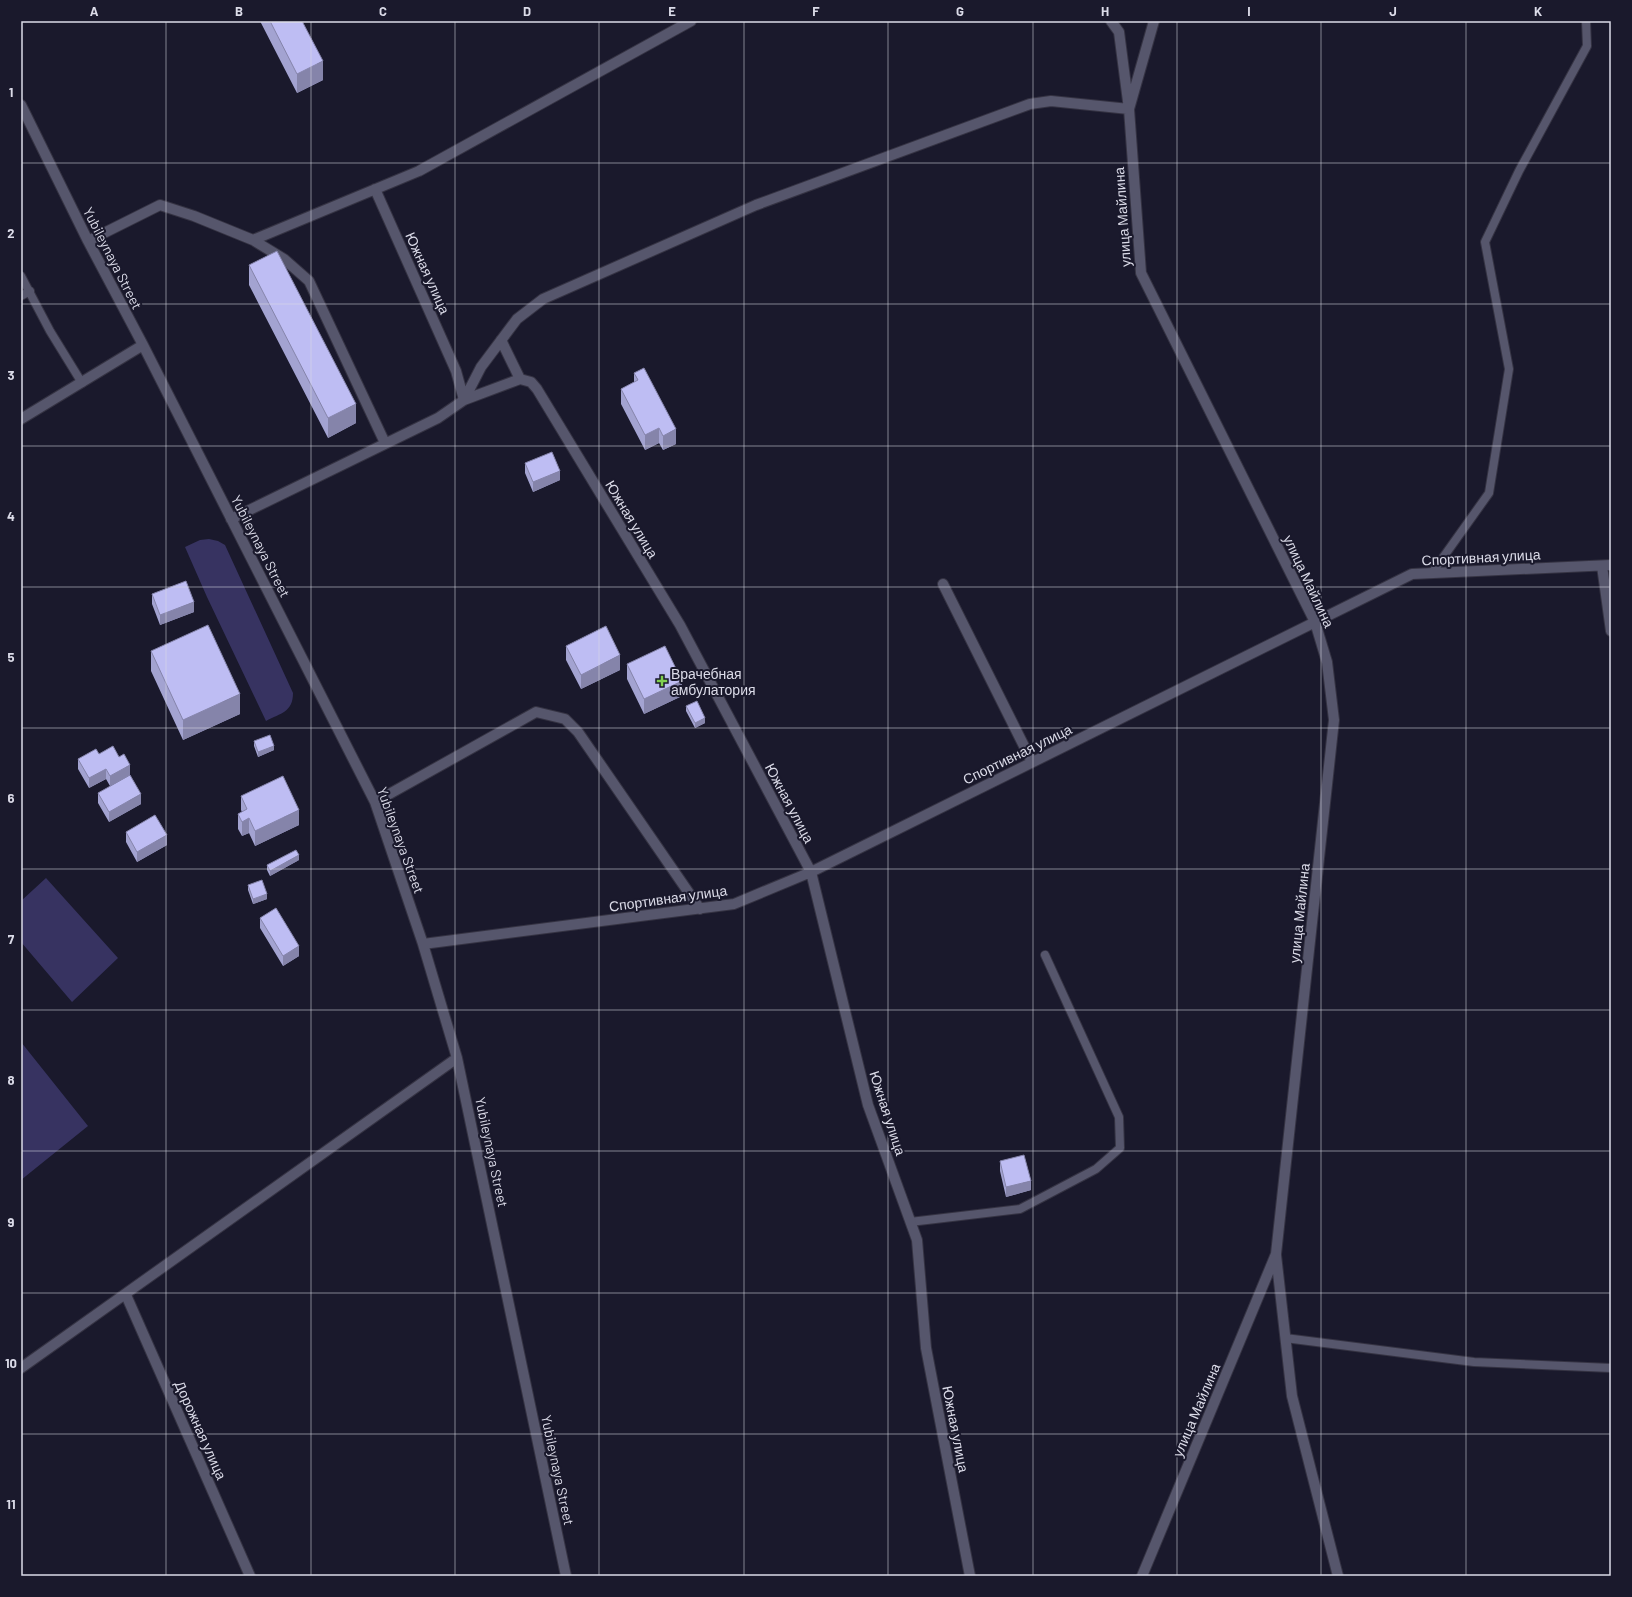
<svg xmlns="http://www.w3.org/2000/svg" width="1632" height="1597" font-family="Barlow,sans-serif">
<rect width="100%" height="100%" fill="#1a192c"/>
<!-- green -->
<path fill="#373361" d="M209,539l9,2 7,4 68,148c0,19 -12,20 -27,28l-59,-124 -22,-50 15,-7z
M46,878l72,80 -46,44 -51,-60v-41z
M21,1042l67,84 -67,54z"/>
<g fill="none" stroke-linecap="round" stroke-linejoin="round">
<!-- lane casing -->
<g stroke="#353343" stroke-width="10">
<path id="lane" d="M21,276l29,55 32,52
M21,296l9,-5
M1432,573l57,-80 20,-124 -24,-127 34,-71 68,-125 -1,-25
M910,1222l110,-13 76,-40 24,-21 -1,-31 -74,-162
M1285,1338l189,24 137,6"/>
</g>
<!-- street casing -->
<g stroke="#353343" stroke-width="12">
<path id="street" d="M1111,21l8,11 10,77 12,164 174,349 12,40 7,58 -58,534 -134,322
M21,105l67,136 55,104 232,457 48,142 34,114 109,518
M375,189l81,182 8,29 56,-21 11,3 6,7 143,236 131,247 57,233 49,135 9,108 44,228
M253,240l31,19 25,22 76,162
M88,241l72,-36 34,11 59,24 166,-69 272,-150
M501,340l19,39
M21,419l122,-74
M231,519l207,-101 26,-18 17,-33 36,-48 26,-20 213,-94 274,-101 21,-3 78,8 25,-88
M1602,566l9,65
M943,584l89,178
M375,802l161,-90 29,7 13,13 122,177
M423,944l311,-40 77,-32 601,-298 199,-9
M1276,1255l16,141 46,180
M126,1295l124,281
M21,1368l436,-310"/>
</g>
<!-- lane -->
<use href="#lane" stroke="#56566c" stroke-width="8"/>
<!-- street -->
<use href="#street" stroke="#56566c" stroke-width="10"/>
</g>
<!-- wall -->
<path fill="#a3a3d1" d="M260,21h42l21,59 -26,13z
M249,265l107,158 -28,15 -79,-153z
M634,373l42,71 -13,6 -4,-7 -14,7 -24,-46v-15l13,-7z
M525,463l35,17 -27,12 -8,-19z
M152,594l42,18 -34,13 -8,-21z
M566,646l54,24 -39,19 -15,-29z
M151,651l89,63 -57,26 -32,-69z
M627,664l55,32 -38,18 -17,-35z
M686,706l19,17 -10,5 -9,-17z
M254,741l20,9 -16,7 -4,-11z
M99,754l20,3 11,18 -20,11 -4,-7 -17,9 -11,-19v-10z
M98,793l43,11 -32,18 -11,-19z
M241,796l58,29 -44,21 -6,-13 -7,3 -4,-7v-15l4,-2 -1,-2z
M126,832l41,13 -30,17 -11,-20z
M299,860l-29,16 -3,-6v-5z
M248,885l19,14 -14,5 -5,-14z
M260,918l39,38 -16,10 -23,-38z
M1000,1161l31,29 -25,7 -6,-26z"/>
<!-- shaded-wall -->
<path fill="#8584aa" d="M323,61v19l-26,13v-19z
M356,404v19l-28,15v-20z
M659,428v15l-14,7v-15z
M676,429v15l-13,6v-14z
M560,471v9l-27,12v-10z
M194,602v10l-34,13v-10z
M620,655v15l-39,19v-14z
M682,681v15l-38,18v-15z
M240,694v20l-57,26v-20z
M705,718v5l-10,5v-5z
M274,746v4l-16,7v-5z
M130,765v10l-20,11v-10z
M106,769v10l-17,9v-10z
M141,794v10l-32,18v-10z
M299,810v15l-44,21v-15z
M249,818v15l-7,3v-14z
M167,835v10l-30,17v-10z
M299,855v5l-29,16v-5z
M267,894v5l-14,5v-5z
M299,946v10l-16,10v-10z
M1031,1181v9l-25,7v-10z"/>
<!-- building -->
<path fill="#bebdf3" stroke="#8584aa" d="M270,21h32l21,40 -26,13z
M277,251l79,153 -28,14 -79,-153z
M644,368l32,61 -13,7 -4,-8 -14,7 -24,-46 17,-9 -4,-7z
M552,452l8,19 -27,11 -8,-19z
M186,581l8,21 -34,13 -8,-21z
M208,625l32,69 -57,26 -32,-69z
M606,626l14,29 -39,20 -15,-29z
M665,646l17,35 -38,18 -17,-35z
M697,701l8,17 -10,5 -9,-17z
M270,735l4,11 -16,6 -4,-11z
M113,746l6,11 5,-3 6,11 -20,11 -4,-7 -17,9 -11,-19 18,-10 3,5z
M130,775l11,19 -32,18 -11,-19z
M283,776l16,34 -44,21 -6,-13 -7,4 -4,-8 9,-5 -6,-13z
M155,815l12,20 -30,17 -11,-20z
M296,850l3,5 -29,16 -3,-6z
M262,880l5,14 -14,5 -5,-14z
M276,908l23,38 -16,10 -23,-38z
M1024,1155l7,26 -25,6 -6,-26z"/>
<!-- grid -->
<path fill="none" stroke="#dbdbe8" stroke-width="1" stroke-opacity="0.55" d="M166,21v1555M311,21v1555M455,21v1555M599,21v1555M744,21v1555M888,21v1555M1033,21v1555M1177,21v1555M1321,21v1555M1466,21v1555M21,163h1590M21,304h1590M21,446h1590M21,587h1590M21,728h1590M21,869h1590M21,1010h1590M21,1151h1590M21,1293h1590M21,1434h1590"/>
<!-- markers -->
<path fill="#81d050" stroke="#1a192c" stroke-width="1.5" d="M660 675h4v4h4v4h-4v4h-4v-4h-4v-4h4z"/>
<g text-anchor="middle" dominant-baseline="central" stroke-width="4" stroke-linejoin="round" paint-order="stroke">
<!-- street labels -->
<g font-size="14" fill="#dbdbe8" stroke="#1a192c">
<text transform="translate(1122 217) rotate(-94)">улица Майлина</text>
<text transform="translate(113 258) rotate(63)">Yubileynaya Street</text>
<text transform="translate(428 273) rotate(66)">Южная улица</text>
<text transform="translate(632 519) rotate(59)">Южная улица</text>
<text transform="translate(261 546) rotate(63)">Yubileynaya Street</text>
<text transform="translate(1481 557) rotate(-3)">Спортивная улица</text>
<text transform="translate(1309 581) rotate(65)">улица Майлина</text>
<text transform="translate(1017 754) rotate(-26)">Спортивная улица</text>
<text transform="translate(790 803) rotate(62)">Южная улица</text>
<text transform="translate(401 840) rotate(70)">Yubileynaya Street</text>
<text transform="translate(668 898) rotate(-8)">Спортивная улица</text>
<text transform="translate(1299 913) rotate(-84)">улица Майлина</text>
<text transform="translate(888 1113) rotate(72)">Южная улица</text>
<text transform="translate(492 1152) rotate(78)">Yubileynaya Street</text>
<text transform="translate(1196 1410) rotate(-67)">улица Майлина</text>
<text transform="translate(956 1429) rotate(79)">Южная улица</text>
<text transform="translate(201 1430) rotate(66)">Дорожная улица</text>
<text transform="translate(558 1470) rotate(78)">Yubileynaya Street</text>
</g>
<!-- poi labels -->
<g font-size="14" fill="#dbdbe8" stroke="#1a192c" text-anchor="start">
<text x="671" y="673">Врачебная<tspan x="671" dy="16">амбулатория</tspan></text>
</g>
</g>
<!-- border -->
<rect width="1632" height="1597" fill="none" stroke="#1a192c" stroke-width="44"/>
<rect x="22" y="22" width="1588" height="1553" fill="none" stroke="#dbdbe8" stroke-width="1.5"/>
<g font-size="13" text-anchor="middle" font-weight="bold" fill="#dbdbe8">
<text x="94" y="16">A</text>
<text x="239" y="16">B</text>
<text x="383" y="16">C</text>
<text x="527" y="16">D</text>
<text x="672" y="16">E</text>
<text x="816" y="16">F</text>
<text x="960" y="16">G</text>
<text x="1105" y="16">H</text>
<text x="1249" y="16">I</text>
<text x="1393" y="16">J</text>
<text x="1538" y="16">K</text>
<text x="11" y="97">1</text>
<text x="11" y="238">2</text>
<text x="11" y="380">3</text>
<text x="11" y="521">4</text>
<text x="11" y="662">5</text>
<text x="11" y="803">6</text>
<text x="11" y="944">7</text>
<text x="11" y="1085">8</text>
<text x="11" y="1227">9</text>
<text x="11" y="1368">10</text>
<text x="11" y="1509">11</text>
</g>
</svg>
